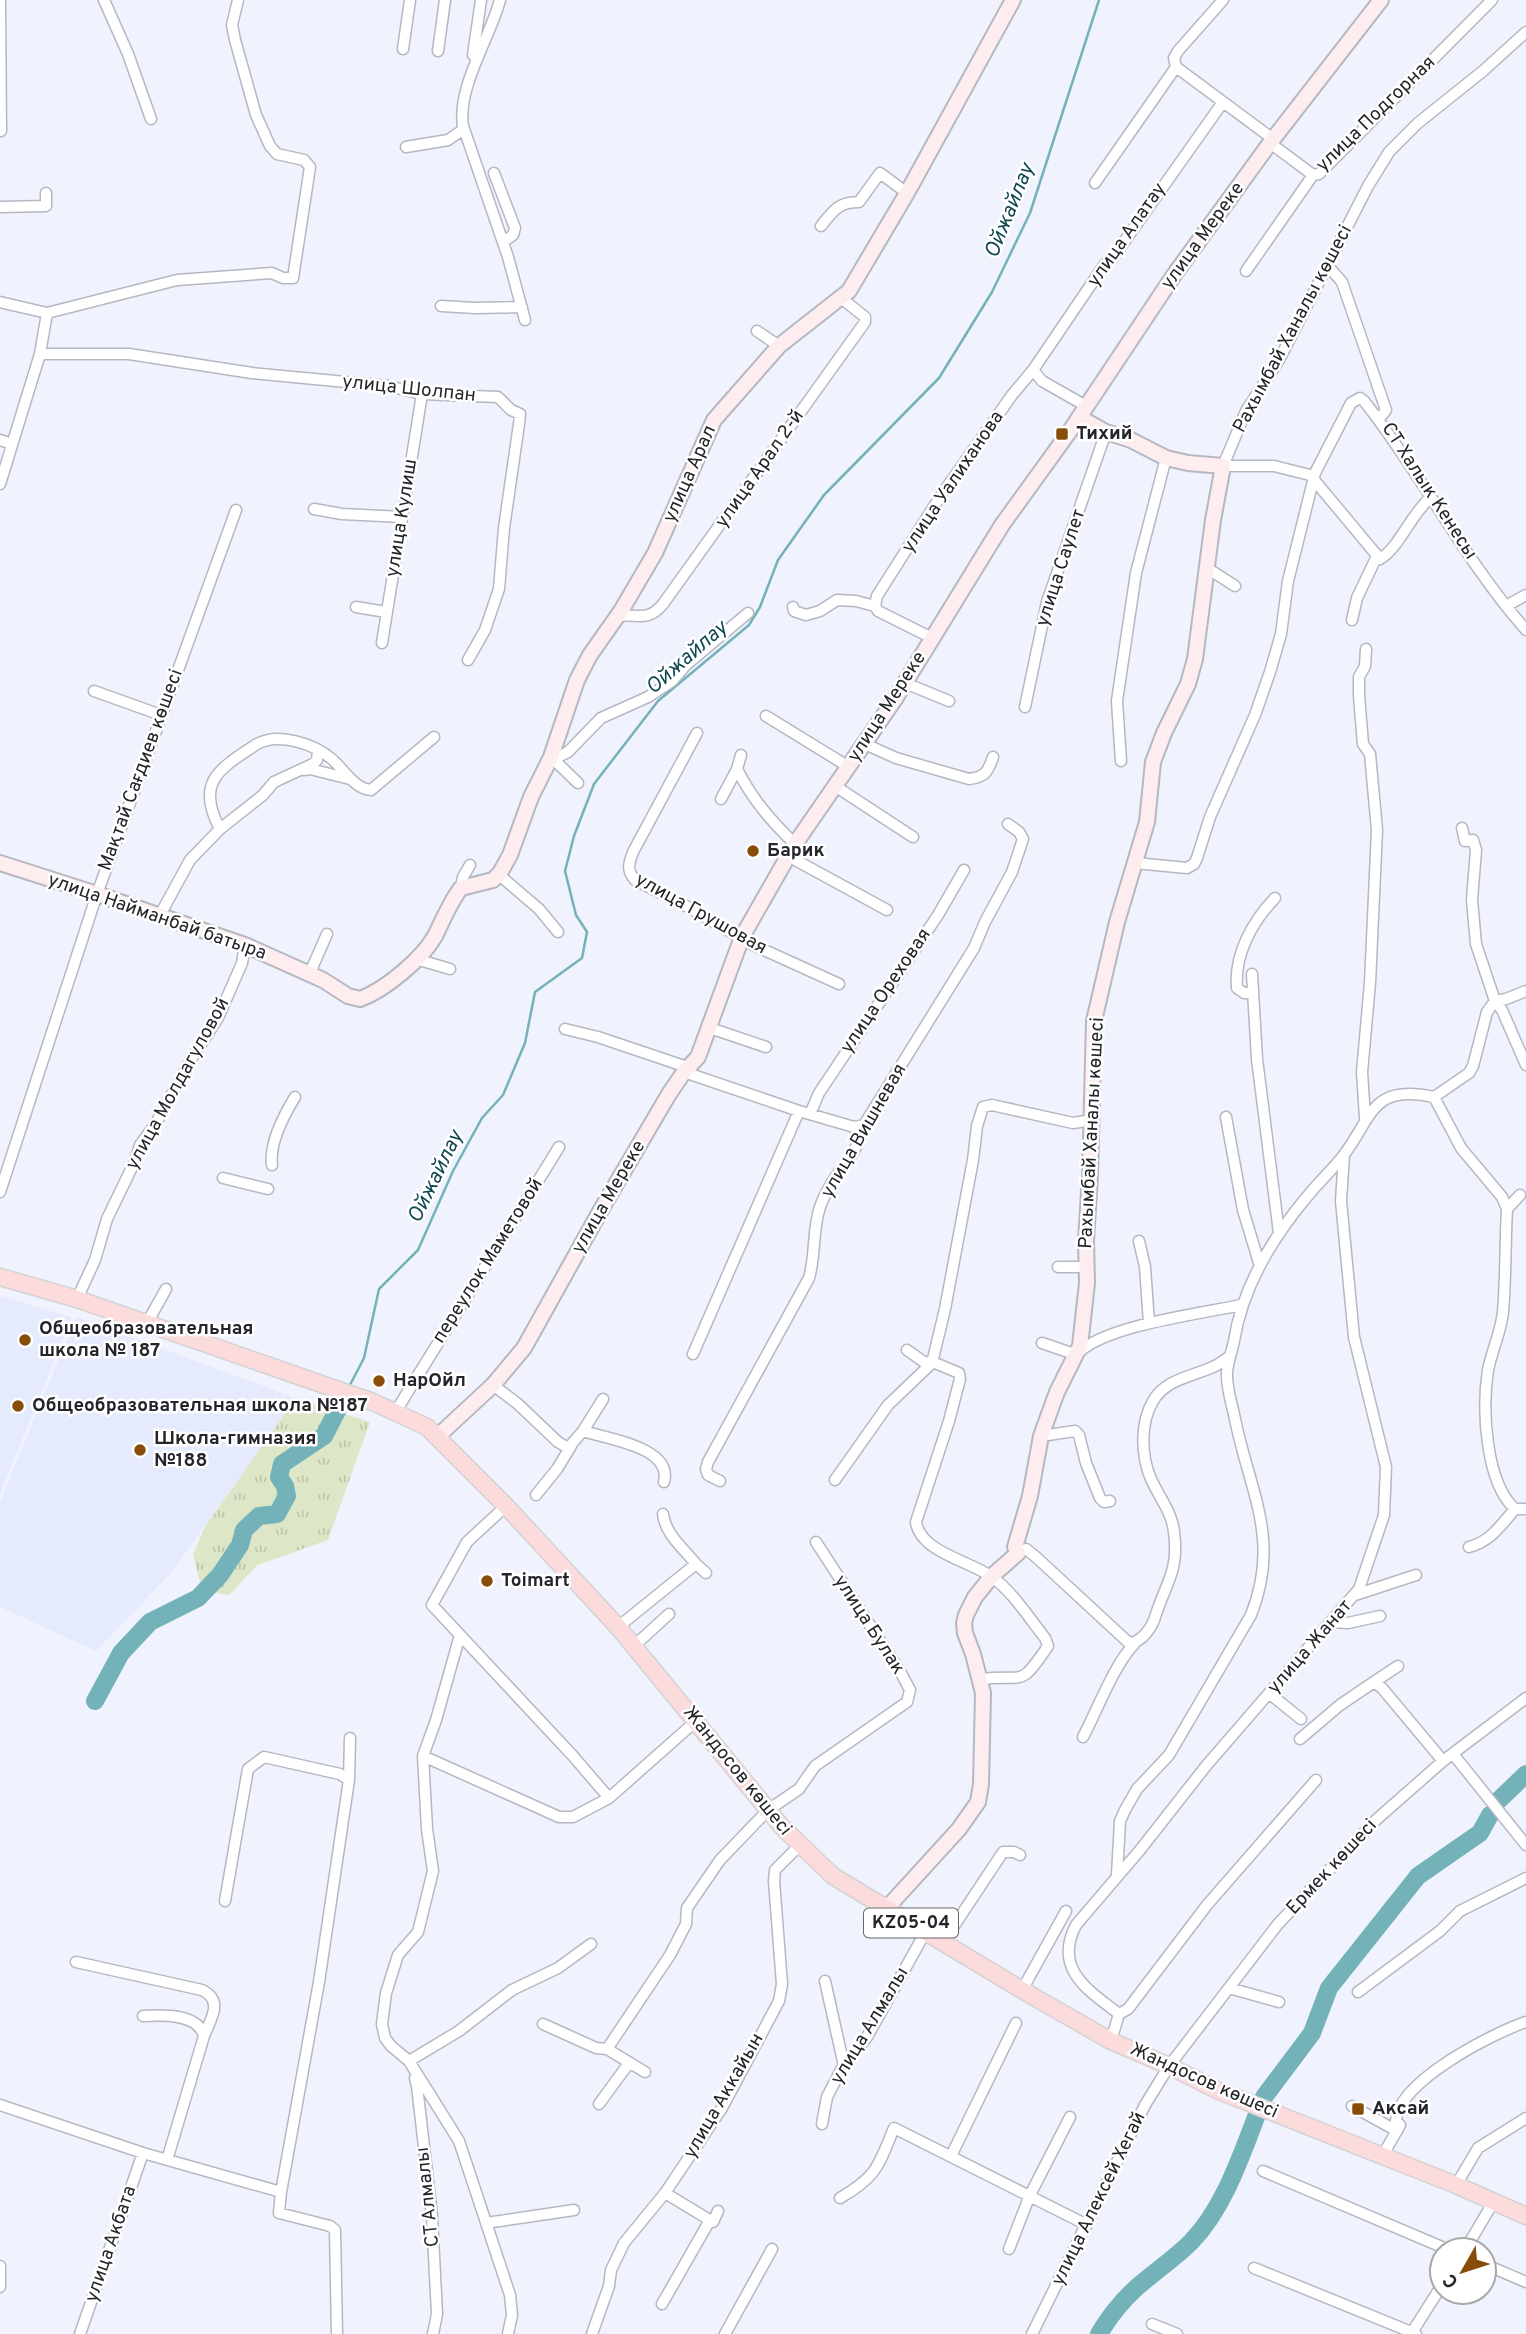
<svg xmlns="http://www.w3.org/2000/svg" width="1526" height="2334" font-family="Overpass,sans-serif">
<defs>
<pattern id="grass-tufts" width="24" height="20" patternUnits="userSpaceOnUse" patternTransform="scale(1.75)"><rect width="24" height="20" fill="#dde7c7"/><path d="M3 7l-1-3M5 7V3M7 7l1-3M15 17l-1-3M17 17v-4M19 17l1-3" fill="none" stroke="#bec6ab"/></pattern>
</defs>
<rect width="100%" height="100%" fill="#f0f3fe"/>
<!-- built -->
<path fill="#e6eafd" d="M0,1296l72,21 -72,177z
M76,1317l220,81 -124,174 -76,79 -96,-44v-105z"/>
<!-- grass -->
<path fill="url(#grass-tufts)" d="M296,1398l74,24 -42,118 -70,25 -29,30 -13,-2 -16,-10 -7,-29 13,-29z"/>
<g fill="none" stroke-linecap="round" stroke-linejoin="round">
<!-- stream -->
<path stroke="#74b2ba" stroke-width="2.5" d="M350,1385l14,-27 15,-69 39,-39 35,-79 29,-53 21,-23 22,-52 10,-51 47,-34 5,-26 -11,-17 -11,-44 9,-35 20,-52 64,-83 91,-76 11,-18 18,-47 46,-65 115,-117 53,-86 38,-79 69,-213"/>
<!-- river -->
<path stroke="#74b2ba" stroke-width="18" d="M95,1701l26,-48 29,-31 48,-24 22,-23 20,-30 4,-15 15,-14 18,-2 10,-18 -2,-10 -6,-9 3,-13 42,-28 14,-27
M1499,1800l27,-26
M1264,2097l48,-64 17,-45 89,-112 62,-43 10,-18
M1099,2334c10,-17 23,-33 37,-46 18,-16 38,-29 55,-46 33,-34 50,-86 67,-130"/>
<!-- street casing -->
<g stroke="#b5b7c2" stroke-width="13">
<path id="street" d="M0,0l1,131
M104,0l24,54 23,65
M500,0c-10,38 -43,87 -37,126l45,131 17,63
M403,49l7,-49
M438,51l7,-51
M473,55l8,-55
M1176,67l97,72
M1176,67l-2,-9 4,-7 45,-51
M1270,143l43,32
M406,147l42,-7 16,-11
M494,173l21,55 -2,7 -10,7
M1095,183l81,-116
M0,207l46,-1v-13
M821,226c12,-15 17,-24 38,-24l21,-29 27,20
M1327,265l15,17 44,128 -7,9
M1246,271l67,-96 6,-1 9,-9 164,-165
M0,302l47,11 130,-33 95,-7 11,5h10l17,-111 -6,-7 -27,-6 -7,-8 -14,-31 -21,-75 -3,-15 6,-25
M441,306l34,2 47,-1
M757,331l22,15
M40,354h89l123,19 136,13 34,8 76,3 13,13 9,4 -1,10 -15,104 -5,61 -14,41 -17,30
M1033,370l9,11 44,25
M0,440l12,4
M0,484l40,-130 7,-41
M1431,497c-20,17 -32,51 -51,62l-70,-84 -36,-9h-51l23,-55 33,-51 89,-174 21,-34 29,-29 65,-52 43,-39
M314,509l28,5 60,3
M1207,568l28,18
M875,606l2,-10 63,-99 72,-102 21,-25 72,-106 7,-5 111,-157
M1506,606l20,-11
M356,607l30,5
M793,607l1,4 12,4 14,-4 17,-11 19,1 19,5 3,5 54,27
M617,616c21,-3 30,7 46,-12l202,-282v-5l-24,-19
M1352,620l5,-22 20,-42
M382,643l40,-249
M905,683l44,18
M94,691l67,24
M1025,707l22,-105 59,-170
M766,716l83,51
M697,733l-64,119c-4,11 -7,18 2,28l51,26 65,38 88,40
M865,744l31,14 73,21c16,-2 19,-7 24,-22
M741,755l-4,14c15,30 34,52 58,75
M551,757h7l10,-5 33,-34 47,-21 24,-16 14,-16 62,-52
M551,757l27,26
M1121,761l-4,-60 9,-61 10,-67 30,-115
M304,770l6,-1 40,10
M835,786l78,51
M721,799l16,-30
M1462,828l3,13 8,-1 3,10 -4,50 4,44 19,57 7,9 24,55
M220,829l43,-34 11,-13 39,-18 4,-4 1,-10
M788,856l99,54
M1135,863l52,5 7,-4 3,-6 13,-41 45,-102 15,-43 11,-38 7,-53 27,-108 36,-70 9,-5 4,3c58,73 100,159 162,229
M498,874l41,35 19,23
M461,888l2,-11 7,-12
M160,915l30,-55 30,-31c-25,-47 -1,-60 37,-85 22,-12 58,0 76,16 11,10 22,29 38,30l63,-53
M416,959l34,10
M1252,974l5,85 22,174
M309,975l18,-41
M1253,993h-9l-7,-5c-3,-33 15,-66 38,-90
M710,1028l56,19
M565,1029l33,8 89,30
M684,1072l115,39 55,16 10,-2
M1434,1097l35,-24 4,-7 14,-54 8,-11 11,-2 20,-8
M810,1114l9,-21 119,-178 26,-45
M1226,1117l17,93 17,56
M1365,1118l-3,-46 8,-89 7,-153 -7,-76 -7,-10 -4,-48v-19l6,-11 1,-17
M272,1165c-3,-22 12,-50 23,-68
M223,1178l45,11
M0,1192l97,-298 139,-384
M1507,1209l13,-14
M1139,1241l6,26 4,56
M1058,1267h29
M77,1299l18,-39 12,-41 28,-58 5,-16 15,-20 35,-64 28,-43 24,-55 3,-18
M147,1323l19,-34
M1042,1343l35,12
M907,1350l17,12 11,1 24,10 1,6 -11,42 -33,101c4,30 54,39 76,55 19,13 38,42 53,61l3,8c-29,43 -22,28 -67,33
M1078,1353c29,-28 122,-39 163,-48
M693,1354l106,-243
M493,1385l25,19 40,38 10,6 15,-17 20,-32
M396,1411l163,-264
M583,1431c24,8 90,16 81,51
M1041,1436l34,-5 4,4 7,28 14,35 4,4 6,-1
M835,1480l53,-75 44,-42 13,-54 28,-149 4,-34 6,-19 9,-2 81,18 19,-3
M720,1481l-12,-6 -2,-6 2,-7 101,-184c7,-24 3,-48 11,-71 7,-20 19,-35 31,-51 7,-9 8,-21 13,-31l110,-177 11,-26 27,-50 11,-33 -4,-7 -11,-8
M536,1495l21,-26 14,-23
M506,1506l-39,36 -35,63 28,30 -24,85 -13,36 4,73 6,42 -15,61 -20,23 -12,38 -4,31 3,14 6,8 18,15 50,80 51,154 2,20 -4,19
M1469,1547c21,-5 32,-22 46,-38
M1018,1553l8,-4 10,8 93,86c13,0 24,-17 27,-29 11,-33 23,-44 18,-82 -2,-20 -15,-35 -23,-53 -10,-23 -11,-56 2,-78 13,-23 43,-25 64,-36 5,-3 9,-6 13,-9
M696,1564l10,9
M1355,1595l61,-20
M1330,1622l18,1 32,-7
M618,1627l78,-63c-12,-15 -31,-30 -33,-50
M460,1635l113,121 36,42 87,-77
M634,1646l35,-32
M1374,1682l24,-16
M1270,1694l31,25
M1083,1737c15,-28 30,-71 52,-94
M1300,1739l40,-34 34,-23 8,6 61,73
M1453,1754l73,91
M423,1756l136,61h14l36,-19
M1117,1875l3,-54 5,-11 12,-21 32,-34 82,-140c30,-76 -1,-122 -16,-196 -3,-15 -9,-32 -8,-47 1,-11 5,-21 7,-31 9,-57 40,-106 77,-149 10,-12 22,-23 32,-36 30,-39 28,-73 91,-59l27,51 41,49 5,12c-2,34 -1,68 -4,103 -2,20 -11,38 -15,58 -6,38 -3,112 27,139h11
M225,1901l23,-132 16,-12 76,17 9,6
M944,1941l59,-89h11l6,3
M76,1962l126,28c22,11 9,28 2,46
M825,1981l19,85
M1229,1988l50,14
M1022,1990l44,-79
M1358,1992l82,-61 20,-20 66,-33
M1119,2014c-31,-24 -66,-45 -43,-89l64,-75 66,-84 153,-177 25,-74 2,-48 -32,-130 -13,-136 3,-46
M143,2016c18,-1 55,-3 61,20l-37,124
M543,2024l53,24 11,1 63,-94 16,-31 1,-16 33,-48 48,-50 31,-21 16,-23 92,-64 3,-12 -9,-17 -85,-131
M1111,2041l8,-27 9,-5 79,-104 109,-125
M607,2049l38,23
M409,2061l50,-30 53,-41 46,-22 33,-24
M415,2078l2,8 15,130 5,98 -4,20
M599,2104l30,-41
M0,2105l143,48 138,39
M1352,2106l45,25
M822,2124l5,-27 14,-27 26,-33 59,-106
M1383,2155l17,-30 -4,-4c1,-39 97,-88 130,-99
M951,2156l65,-133
M1263,2171l186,79
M1456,2185l22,-37 48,-30
M665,2193l48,29 5,-11
M840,2198c38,-22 38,-32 54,-70l193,97
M486,2223l88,-13
M1009,2249l21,-54 40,-78
M1465,2250l29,-49
M1484,2264l42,18
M0,2266v21
M1254,2268l162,66
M662,2304l48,-84
M1152,2324l25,10
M80,2334l63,-181
M337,2334l-2,-104 -5,-4 -51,-13 2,-21 38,-210 30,-202 1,-42
M592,2334l17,-48 2,-16 13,-27 41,-50 57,-85 57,-107 3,-17 -8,-103 1,-11 24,-24
M725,2334l47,-85
M1032,2334l113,-229 24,-39 109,-142 99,-105 66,-58 83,-63
M1411,2334l31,-49"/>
</g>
<!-- secondary casing -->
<g stroke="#b5b7c2" stroke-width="18">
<path id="secondary" d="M0,863l97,31 148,51 78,35 25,16 12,3c25,-9 62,-40 75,-63 8,-16 15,-34 26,-48l32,-8 7,-7 10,-18 21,-58 20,-40 26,-77 13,-25 31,-44 34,-58 59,-133 65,-74 70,-55 58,-98 106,-193
M438,1436l55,-51 31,-37 78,-140 67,-114 15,-22 14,-15 44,-120 53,-93 100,-145 107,-174 70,-97 102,-153 96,-132 111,-143
M886,1909l73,-80 19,-27 3,-18 2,-91 -10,-39 -8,-21 -1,-10 2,-8 9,-18 17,-21 26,-23 -3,-6 15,-51 11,-60 16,-44 23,-46 7,-63 -1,-42 4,-65 4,-155 23,-99 30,-100 6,-60 11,-29 24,-49 7,-25 18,-139 10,-54 -35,-3 -22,-5 -35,-18 -25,-8 -27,-15"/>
</g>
<!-- primary casing -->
<g stroke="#d3d3d4" stroke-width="19">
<path id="primary" d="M0,1277l77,22 296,103 54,25 79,79 112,121 164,200 51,49 189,114 89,51 58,25 50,25 237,94 70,31"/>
</g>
<!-- street -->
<use href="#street" stroke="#fff" stroke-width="10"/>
<!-- secondary -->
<use href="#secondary" stroke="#feedee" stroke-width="14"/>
<!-- primary -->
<use href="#primary" stroke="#fcdbdd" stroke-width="16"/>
</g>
<!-- markers -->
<g fill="#884d08" stroke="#fff" stroke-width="2.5">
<rect x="1055" y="427" width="14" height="14" rx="3.5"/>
<circle cx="753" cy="851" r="7"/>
<circle cx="25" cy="1340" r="7"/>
<circle cx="379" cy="1381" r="7"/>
<circle cx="18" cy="1406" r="7"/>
<circle cx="140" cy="1450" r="7"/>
<circle cx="487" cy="1581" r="7"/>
<rect x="1351" y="2102" width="14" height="14" rx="3.5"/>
</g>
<g text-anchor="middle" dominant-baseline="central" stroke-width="5" stroke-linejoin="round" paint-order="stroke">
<!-- shield labels -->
<rect fill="#fff" stroke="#66666a" stroke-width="2" x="864" y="1908.5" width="94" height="29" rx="5"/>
<g font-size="18" font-weight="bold" fill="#24252a">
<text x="911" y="1923">KZ05-04</text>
</g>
<!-- street labels -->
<g font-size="19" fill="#24252a" stroke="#fff">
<text transform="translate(1376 114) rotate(-44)">улица Подгорная</text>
<text transform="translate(1127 235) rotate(-55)">улица Алатау</text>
<text transform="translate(1203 236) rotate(-54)">улица Мереке</text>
<text transform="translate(1293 329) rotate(-62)">Рахымбай Ханалы көшесі</text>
<text transform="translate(409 389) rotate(6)">улица Шолпан</text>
<text transform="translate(760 469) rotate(-55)">улица Арал 2-й</text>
<text transform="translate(690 474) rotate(-66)">улица Арал</text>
<text transform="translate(953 482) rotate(-56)">улица Уалиханова</text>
<text transform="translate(1429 491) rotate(57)">СТ Халык Кенесы</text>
<text transform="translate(402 518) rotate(-81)">улица Кулиш</text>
<text transform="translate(1061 568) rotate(-72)">улица Саулет</text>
<text transform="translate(887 707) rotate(-57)">улица Мереке</text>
<text transform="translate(141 770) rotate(-70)">Мақтай Сағдиев көшесі</text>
<text transform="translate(701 914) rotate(29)">улица Грушовая</text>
<text transform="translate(157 917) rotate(19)">улица Найманбай батыра</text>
<text transform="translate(886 991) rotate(-56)">улица Ореховая</text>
<text transform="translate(178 1084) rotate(-61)">улица Молдагуловой</text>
<text transform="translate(864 1131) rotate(-60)">улица Вишневая</text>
<text transform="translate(1092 1133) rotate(-87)">Рахымбай Ханалы көшесі</text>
<text transform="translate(609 1197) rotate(-60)">улица Мереке</text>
<text transform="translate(488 1261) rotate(-58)">переулок Маметовой</text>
<text transform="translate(869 1625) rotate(57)">улица Булак</text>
<text transform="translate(1310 1647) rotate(-49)">улица Жанат</text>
<text transform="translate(737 1771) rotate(51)">Жандосов көшесі</text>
<text transform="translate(1332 1867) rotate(-47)">Ермек көшесі</text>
<text transform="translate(870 2026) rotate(-59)">улица Алмалы</text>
<text transform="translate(1204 2081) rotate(24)">Жандосов көшесі</text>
<text transform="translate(724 2096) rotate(-60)">улица Аккайын</text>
<text transform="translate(428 2197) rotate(-96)">СТ Алмалы</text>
<text transform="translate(1099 2199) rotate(-64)">улица Алексей Хегай</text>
<text transform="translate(111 2244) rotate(-71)">улица Акбата</text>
</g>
<!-- poi labels -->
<g font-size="19" font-weight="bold" fill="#24252a" stroke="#fff" text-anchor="start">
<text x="1076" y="434">Тихий</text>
<text x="767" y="851">Барик</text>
<text x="39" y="1329">Общеобразовательная<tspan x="39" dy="22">школа № 187</tspan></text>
<text x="393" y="1381">НарОйл</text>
<text x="32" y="1406">Общеобразовательная школа №187</text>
<text x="154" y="1439">Школа-гимназия<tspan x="154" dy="22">№188</tspan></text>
<text x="501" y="1581">Toimart</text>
<text x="1372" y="2109">Аксай</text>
</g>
<!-- water labels -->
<g font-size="21" font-style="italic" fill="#10484f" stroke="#fff">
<text transform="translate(1010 211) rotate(-68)">Ойжайлау</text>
<text transform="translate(687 658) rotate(-41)">Ойжайлау</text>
<text transform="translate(436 1177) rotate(-64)">Ойжайлау</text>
</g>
</g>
<!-- north arrow -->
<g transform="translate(1463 2271) rotate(231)"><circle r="33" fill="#ffffff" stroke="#a7a8aa" stroke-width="2"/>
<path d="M0-5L12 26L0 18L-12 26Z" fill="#884d08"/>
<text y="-10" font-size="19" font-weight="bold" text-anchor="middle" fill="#24252a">С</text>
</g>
</svg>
